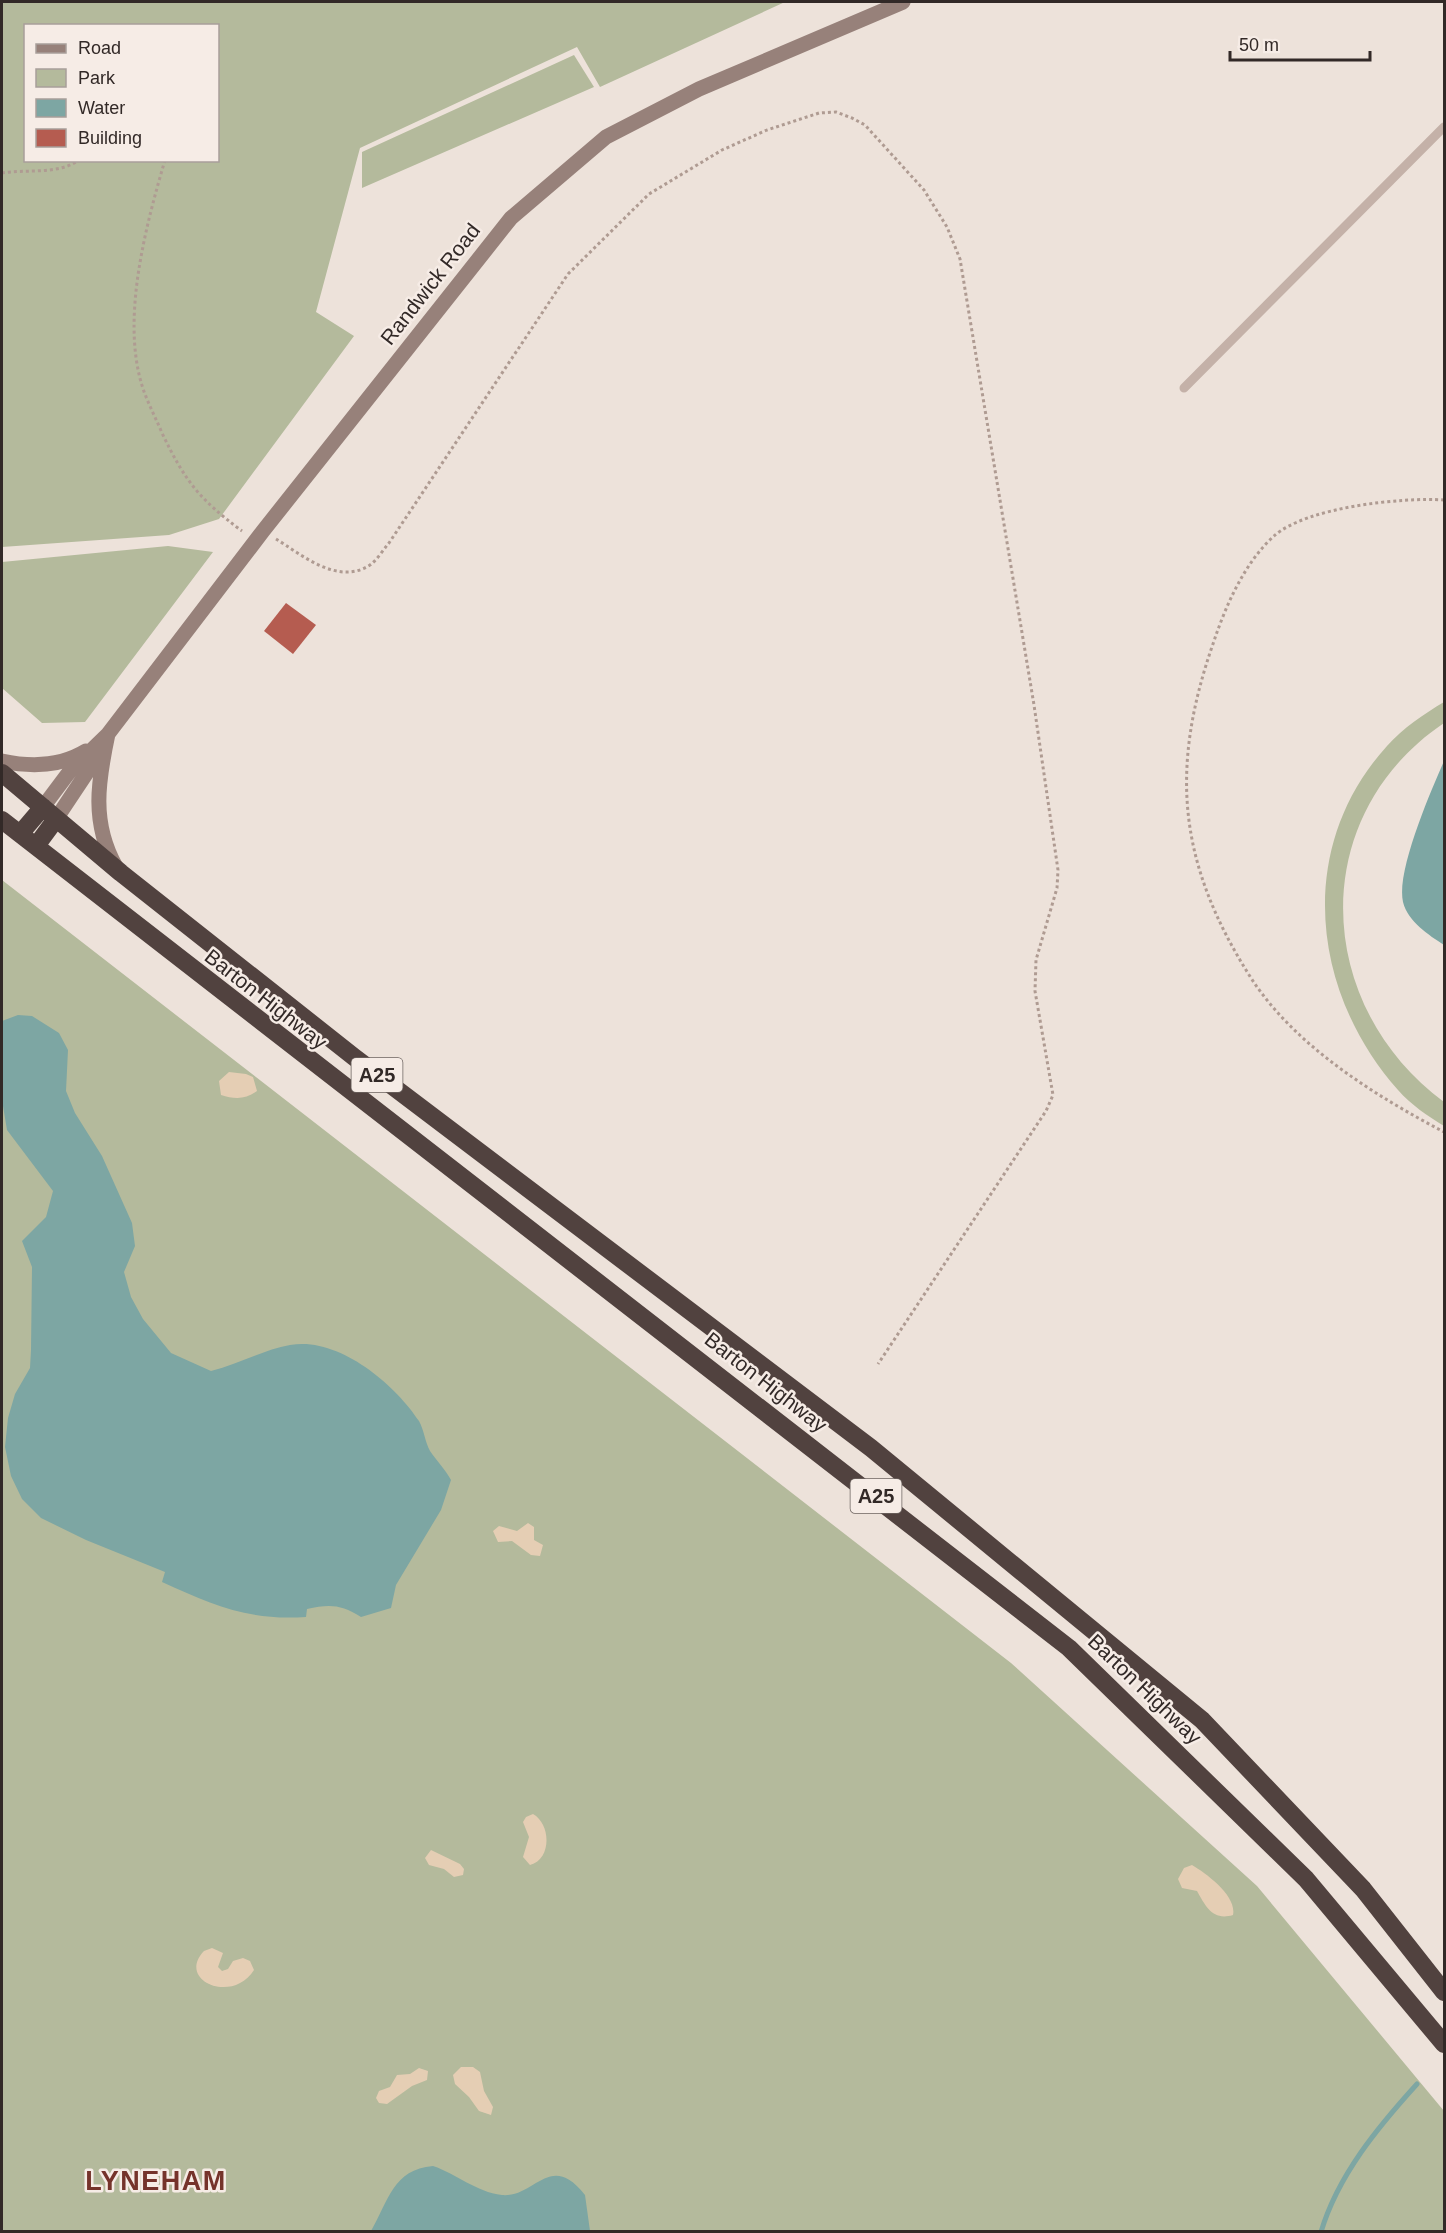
<svg xmlns="http://www.w3.org/2000/svg" width="1446" height="2233" font-family="Helvetica,sans-serif">
<rect width="100%" height="100%" fill="#ede2da"/>
<!-- green -->
<path fill="#b4ba9c" fill-rule="evenodd" d="M2,2h783l-185,85 -23,-40 -217,101 -44,164 38,24 -135,183 -50,16 -167,12zM26,26h192v134h-192z
M574,55l20,32 -232,101v-36z
M168,546l45,6 -128,170 -43,1 -40,-35v-126z
M1444,702v21c-138,93 -131,282 0,379v24c-16,-10 -33,-21 -46,-36 -87,-98 -103,-243 -11,-344 16,-18 37,-32 57,-44z
M2,880l1009,783 246,223 187,225v120h-1442z"/>
<!-- sand -->
<path fill="#e5ceb4" d="M229,1072l17,2 7,3 4,14c-12,9 -23,8 -36,4l-2,-14z
M528,1523l6,4v13l9,5 -3,11 -9,-1 -19,-14 -14,1 -5,-11 6,-5 18,5z
M533,1814c18,10 19,45 -3,51l-7,-8 6,-20 -6,-15 3,-5z
M431,1850l29,14 4,5 -1,6 -9,2 -10,-8 -15,-4 -4,-7z
M1192,1865c15,9 45,31 41,50 -20,6 -27,-8 -36,-24l-15,-3 -4,-9 6,-11z
M212,1948l11,5 -5,14 4,4 6,-2 5,-8 10,-3 7,3 4,9c-22,35 -78,10 -50,-19z
M461,2067h12l7,5 4,19 9,16 -2,8 -12,-4 -10,-14 -14,-13 -2,-9z
M419,2068l9,3 -1,9 -15,6 -25,18 -8,-1 -3,-5 3,-7 11,-4 7,-12 13,-1z"/>
<!-- water -->
<path fill="#7da6a3" d="M1444,761v184c-15,-10 -36,-23 -41,-43 -7,-31 28,-111 41,-141z
M18,1015l14,1 27,17 9,17 -2,41 9,22 27,43 30,67 3,23 -11,26 7,25 12,22 28,34 40,18c27,-7 52,-21 79,-26 48,-9 105,39 129,76 5,9 6,21 11,30 7,10 15,18 21,29l-10,30 -45,75 -5,23 -30,9c-20,-13 -32,-13 -54,-8l-1,8c-58,4 -93,-12 -144,-35l3,-10 -79,-32 -45,-22 -19,-19 -11,-23 -6,-29 3,-29 7,-24 15,-26 1,-18 1,-83 -10,-26 24,-24 7,-26 -46,-61 -5,-30v-79z
M433,2166c24,8 43,26 69,29 33,3 48,-45 83,0l5,36h-219c17,-29 22,-62 62,-65z"/>
<g fill="none" stroke-linecap="round" stroke-linejoin="round">
<!-- stream -->
<path stroke="#7da6a3" stroke-width="5" d="M1321,2232c17,-57 57,-105 96,-148"/>
</g>
<!-- building -->
<path fill="#b55c50" d="M286,603l30,22 -23,29 -29,-23z"/>
<g fill="none" stroke-linecap="round" stroke-linejoin="round">
<!-- path -->
<path stroke="#af9b92" stroke-width="3" stroke-dasharray="3 3" stroke-linecap="butt" d="M165,160c-19,65 -43,155 -24,222 5,18 14,34 21,51 23,48 37,66 80,98
M2,173c23,-4 57,2 77,-13
M1444,500c-41,-3 -138,7 -170,36 -29,26 -48,69 -60,105 -45,128 -36,222 37,337 44,68 123,117 193,154
M276,539c26,16 62,47 94,26 7,-5 13,-15 19,-22l179,-269 81,-80 73,-44 45,-20 52,-17 17,-1 16,6 13,7 59,65 23,37 13,32 74,446 24,165 -1,18 -21,72 -1,31 18,104 -7,16 -168,253"/>
<!-- lane -->
<path stroke="#c4b1a8" stroke-width="9" d="M1184,388l260,-261"/>
<!-- secondary -->
<path stroke="#97817a" stroke-width="15" d="M108,734c-10,47 -17,89 8,133
M2,761c28,6 58,6 84,-10
M43,807l27,-36 38,-37 155,-203 248,-313 95,-81 93,-48 204,-87
M56,819l42,-63"/>
<!-- highway -->
<path stroke="#51423f" stroke-width="18" d="M2,773l119,100 233,184 517,391 331,272 161,169 81,103
M2,820l1067,828 237,231 138,165
M20,834l23,-27
M36,846l20,-27"/>
</g>
<g text-anchor="middle" dominant-baseline="central" stroke-width="5" stroke-linejoin="round" paint-order="stroke">
<!-- shield labels -->
<g fill="#f6ece6" stroke="#6d6460" stroke-width="1.5">
<rect x="351.5" y="1058" width="51" height="34" rx="4.5"/>
<rect x="850.5" y="1479" width="51" height="34" rx="4.5"/>
</g>
<g font-size="20" font-weight="bold" fill="#322927">
<text x="377" y="1075">A25</text>
<text x="876" y="1496">A25</text>
</g>
<!-- street labels -->
<g font-size="21" fill="#322927" stroke="#f6ece6">
<text transform="translate(430 284) rotate(-52)">Randwick Road</text>
<text transform="translate(266 999) rotate(38)">Barton Highway</text>
<text transform="translate(766 1382) rotate(38)">Barton Highway</text>
<text transform="translate(1145 1689) rotate(44)">Barton Highway</text>
</g>
<!-- district labels -->
<g font-size="27" font-weight="bold" letter-spacing="1.5" fill="#75332b" stroke="#f6ece6">
<text x="156" y="2181">LYNEHAM</text>
</g>
</g>
<!-- border -->
<rect width="1446" height="2233" fill="none" stroke="#322927" stroke-width="6"/>
<!-- legend -->
<rect x="24" y="24" width="195" height="138" fill="#f6ece6" stroke="#a89e9a" stroke-width="1.5"/>
<rect x="36" y="44" width="30" height="9" fill="#97817a" stroke="#a89e9a" stroke-width="1.5"/>
<text x="78" y="54" font-size="18" fill="#322927">Road</text>
<rect x="36" y="69" width="30" height="18" fill="#b4ba9c" stroke="#a89e9a" stroke-width="1.5"/>
<text x="78" y="84" font-size="18" fill="#322927">Park</text>
<rect x="36" y="99" width="30" height="18" fill="#7da6a3" stroke="#a89e9a" stroke-width="1.5"/>
<text x="78" y="114" font-size="18" fill="#322927">Water</text>
<rect x="36" y="129" width="30" height="18" fill="#b55c50" stroke="#a89e9a" stroke-width="1.5"/>
<text x="78" y="144" font-size="18" fill="#322927">Building</text>
<!-- scale -->
<path d="M1230 51v9h140v-9" fill="none" stroke="#322927" stroke-width="3"/>
<text x="1239" y="51" font-size="18" fill="#322927" stroke="#f6ece6" stroke-width="4.5" paint-order="stroke">50 m</text>
</svg>
